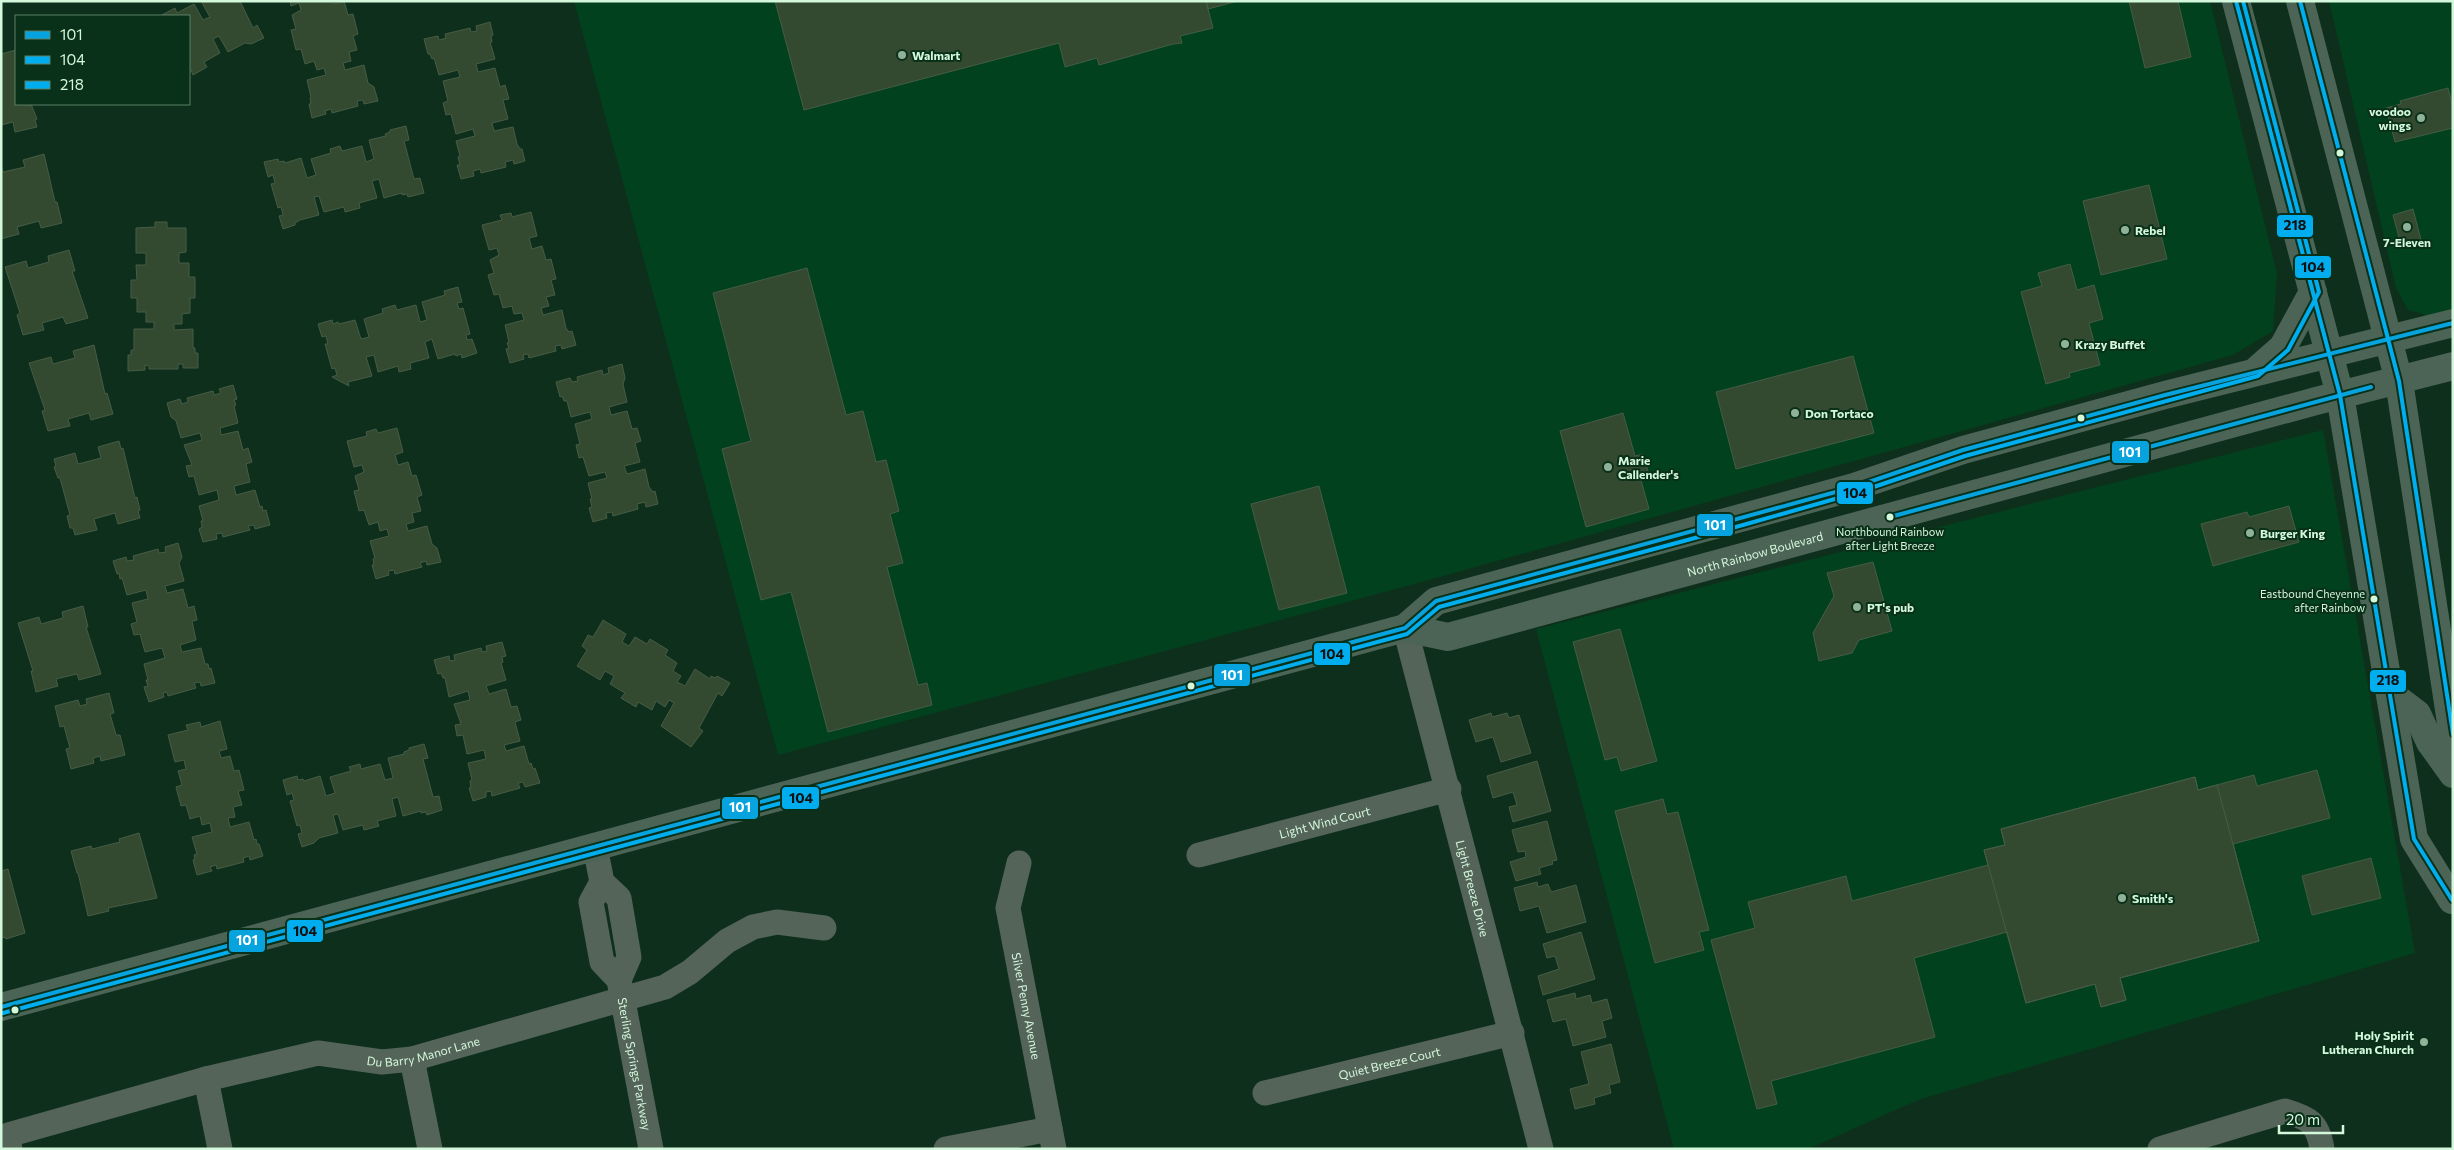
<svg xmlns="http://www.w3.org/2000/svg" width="2454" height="1150" font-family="Commissioner,sans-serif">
<rect width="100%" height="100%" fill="#0e2f1c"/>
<!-- built -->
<path fill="#02411e" d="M574,1h1636l67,273 -4,57 -40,24 -804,225 -651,175z
M2329,1h124v309l-23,6 -22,-6 -12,-22z
M2323,430l92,523 -497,147 -110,49h-134l-138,-520z"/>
<!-- building -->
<path fill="#334a30" stroke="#465c46" d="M201,1h39l13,27 4,-3 7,13 -13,6 -6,-1 -17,9 -9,-16 -6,3 7,14 -16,9 3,5 -14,8 -2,-5 -2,1v-55l-27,-1 13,-7 2,5 17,-9 9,16 7,-3z
M290,1h44v3l10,-3 4,14 5,-1 5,20 -5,2 4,14 -8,2 2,9 -8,2 2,7 19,-5 4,18 6,4 4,14 -14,3 -1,-4 -6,1 1,5 -26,7 -1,-4 -6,2 1,3 -14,4 -3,-14h2l-1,-6 1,-1 -4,-17 19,-5 -2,-7 -7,2 -3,-9 -9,3 -4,-15 -5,1 -5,-20 5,-1 -4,-14 9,-5 -2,-7 -8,3z
M775,1h431l7,27 -33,8 2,7 -9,1 -74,21 -2,-7 -32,9 -6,-24 -255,67z
M1206,1h32l-30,8z
M2129,1h49l13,56 -46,11z
M490,22l3,13 -2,1 1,6h-2l5,17 -19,5 2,8 17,-4 5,19 5,-2 4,14 -6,1 5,19 -16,4 2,8 19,-4 4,17 3,5h2l3,12 -11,3 -1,-4 -8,2 1,5 -25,6 -1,-4 -7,2 1,5 -13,3 -4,-14h3l-2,-8 2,-1 -4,-15 19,-5 -2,-7 -17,5 -5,-20 -5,1 -3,-12 5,-2 -5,-20 17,-4 -2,-7 -19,5 -5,-17 -2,1 -2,-5h-2l-4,-15 14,-3 1,4 7,-2 -1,-4 25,-6 1,4 6,-1 -1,-5z
M16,50v54h15l6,15 -2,1 2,7 -22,5 -2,-10 -12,3v-71z
M2448,88l5,20v20l-58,14 -9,-34 15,-4 -1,-3z
M406,126l3,14 -5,1 10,38 6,-1 4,15 -16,4 -1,-3 -5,1v-2l-18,5 -5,-19 -7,2 5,17 -18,5 1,5 -15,4 -1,-5 -20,5 -5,-16 -5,1 5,18 -19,5 -5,3v2l-12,4 -4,-13 4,-1 -2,-8 -3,1 -7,-24 4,-1 -2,-8 -5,2 -4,-15 14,-3 1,3 5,-1 1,2 16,-5 6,20 9,-3 -5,-16 20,-6 -1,-4 10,-3 2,5 20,-5 4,16 8,-3 -5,-19 17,-4 -1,-2 5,-2v-2z
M44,154l11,48h2l5,21 -21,5 -2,-7 -22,6 2,7 -18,5v-72l2,5 22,-5 -2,-7z
M2149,185l18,74 -66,16 -18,-74z
M2413,209l8,31 -20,5 -8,-30z
M531,212l6,24 -8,2 3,11 10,-3 4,14 5,-1 5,20 -5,1 4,15 -9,2 3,9 -8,2 2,7 19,-5 4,18 3,4 3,-1 4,14 -14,4 -1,-4 -6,1 1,5 -27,7 -1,-4 -5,1 1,4 -14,4 -4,-14 3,-1 -2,-5 2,-1 -4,-17 19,-5 -2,-7 -8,1 -2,-8 -9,2 -4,-14 -5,1 -6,-20 6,-2 -4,-13 9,-5 -2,-7 -8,2 -7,-25 20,-5 -2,-5 11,-2 1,4z
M155,222h12v6h19v24l-7,1v10h10v14h6v21h-5v15l-8,1v10h-8v6l19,-1v19h2v5h3v15h-15v-4h-5v5h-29v-3l-4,-1v5l-17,1v-16h3v-5h3v-21h20v-7h-8v-10h-9v-14h-6v-18h6l-1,-15h10v-12h-10v-25l19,-1z
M69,250l6,21h-3l16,47 -22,6 -3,-7 -21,6 2,7 -21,5 -6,-20 3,-2 -15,-46 21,-6 2,7 21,-6 -1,-6z
M2070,264l7,26 17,-5 9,34 -14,4 11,42 -31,8 1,4 -24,7 -25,-92 21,-6 -4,-13z
M807,268l39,147 17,-4 13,51 10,-2 13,51 -9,3 13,49 -16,4 31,118 9,-2 5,22 -104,27 -37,-140 -30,8 -39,-151 29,-8 -38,-148z
M458,287l4,15 -5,1 2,6 4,-1 7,26 -4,1 1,5 5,-1 5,14 -15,5 -1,-4 -5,2 -1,-2 -17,5 -6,-20 -7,3 4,16 -19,5 1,6 -12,3 -1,-6 -20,6 -4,-17 -8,2 6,19 -24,6 1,4 -17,-9 5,-2 -2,-7 -3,1 -7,-25h3l-2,-8 -4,1 -4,-13 14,-4 1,4 5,-2 1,2 16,-4 6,19 8,-2 -5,-18 19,-6 -1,-4 13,-4 2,5 19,-5 4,17 7,-2 -5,-18 23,-7 -1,-4z
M94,345l11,49 2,-1 6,21 -22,6 -2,-7 -21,6 2,7 -22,5 -6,-20 3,-1 -16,-47 22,-6 2,7 22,-6 -2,-7z
M1853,356l21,77 -138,36 -20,-77z
M622,364l3,14 -2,6 4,18 -18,5 2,8 16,-4 5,18 5,-1 4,13 -6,2 5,19 -16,4 3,8 18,-5 4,18 4,5 2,-1 3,13 -12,3 -1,-5 -8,2 1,5 -25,7 -1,-4 -6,1 1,5 -14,4 -4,-14 3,-1 -2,-8h2l-4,-16 19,-5 -2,-6 -16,4 -6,-19 -4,1 -3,-13 4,-1 -5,-20 17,-5 -2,-7 -19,5 -4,-16h-3l-2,-5 -2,1 -4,-15 14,-4 2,4 6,-1 -1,-4 25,-7 1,5 6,-2 -1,-5z
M233,385l4,14 -3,1 2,5 -2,1 4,17 -18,5 1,7 17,-4 5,19 5,-2 4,14 -6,2 4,18 -16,4 2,9 19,-5 5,17 2,-1 1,5 3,-1 4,15 -15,4 -1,-4 -6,1 2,4 -27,7 -1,-4 -6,1 1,5 -14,3 -4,-13 3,-2 -1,-6h2l-4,-15 20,-6 -2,-10 -18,5 -5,-19 -5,1 -3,-11 6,-1 -8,-20 18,-5 -2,-7 -19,5 -5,-17 -5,-4 -4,-14 13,-4 2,5 6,-2 -1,-4 26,-7 1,4 7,-2 -2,-4z
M1623,413l12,43 8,-2 7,24 -9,2 8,29 -63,18 -26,-96z
M397,428l6,24 -8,3 3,10 10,-3 4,14 4,-1 6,20 -5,2 4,14 -9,2 2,9 -8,2 2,7 19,-5 5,18 5,4 4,14 -14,3 -1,-4 -6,2 2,4 -27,7 -1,-4 -6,1 1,4 -13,4 -4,-14h2l-1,-6 2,-1 -5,-17 19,-5 -2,-7 -7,2 -2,-9 -9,3 -5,-15 -5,1 -5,-20 5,-1 -4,-14 9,-4 -2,-7 -8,2 -7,-26 20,-5 -1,-4 10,-3 2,4z
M119,441l2,8 2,-1 12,50 2,-1 3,13 -2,1 2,7 -22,6 -3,-11 -21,6 3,11 -22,5 -2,-7h-3l-3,-12 3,-1 -10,-37h-2l-4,-11 2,-1 -2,-7 21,-6 3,11 23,-6 -3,-11z
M1319,486l28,107 -68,17 -28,-106z
M2289,506l10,36 -86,24 -12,-42 46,-12 2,5z
M178,543l4,14 -3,6 5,18 -19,5 2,7 16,-4 5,19 6,-2 3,14 -5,1 4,19 -16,5 2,7 19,-4 4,16h3l1,5 2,-1 4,15 -14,3 -1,-4 -6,1 2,5 -28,8 -1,-4 -4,1 1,4 -15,5 -5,-15 4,-1 -2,-6h2l-4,-16 21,-6 -3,-10 -17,4 -5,-18 -6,1 -3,-11 6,-2 -5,-19 16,-4 -2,-9 -19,5 -5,-17 -2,1 -1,-6 -2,1 -4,-13 13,-4 1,4 7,-1 -1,-4 25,-7 1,4 7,-1 -1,-5z
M1873,562l19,69 -33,9 -7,13 -33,8 -6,-28 21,-37 -7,-23z
M83,606l5,21h-2l15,47 -22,6 -2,-6 -21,5 2,7 -22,6 -5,-21h2l-15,-48 21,-6 2,7 22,-6 -1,-6z
M603,620l23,14 -4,8 7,4 6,-9 12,7 3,-5 18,11 -3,5 12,8 -4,8 8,5 -4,6 8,4 10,-17 15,10 1,-3 4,2 2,-2 13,7 -8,13 -4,-3 -19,35 4,3 -12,16 -30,-21 13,-23 -5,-3 -4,7 -9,-6 -4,9 -14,-8 -2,5 -15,-9 4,-5 -15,-9 4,-8 -9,-5 -5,9 -23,-14 10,-16 -5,-4 6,-11 5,2z
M1620,629l37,132 -36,10 -4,-14 -12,3 -32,-118z
M502,642l4,14 -4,1 1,5 -2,1 5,17 -20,6 3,8 17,-5 5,18 6,-1 4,14 -6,2 5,19 -16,4 2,6 18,-5 5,18 2,-1 2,6 2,-1 5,15 -15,4 -2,-5 -5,1 2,5 -28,8 -1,-5 -5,1v5l-13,4 -4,-13h2l-1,-7 2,-1 -4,-17 18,-4 -2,-9 -17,4 -4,-19 -6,1 -2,-11 6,-1 -7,-20 16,-4 -2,-9 -19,6 -4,-19h-2l-2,-5 -3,1 -4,-14 15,-4 1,5 5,-1 -1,-5 27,-7 1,4 5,-1 -1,-5z
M109,693l5,20 -4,1 6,21h4l5,20 -24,6 -1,-5 -7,2 1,5 -23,6 -5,-20 4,-1 -6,-22 -4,1 -5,-21 23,-6 2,6 7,-2 -1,-5z
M1491,713l1,4 15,-4 2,5 10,-3 12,38 -30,9 -8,-25 -17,5 -7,-22z
M220,721l7,28 -8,2 2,7 9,-2 4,15 5,-1 5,20 -6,1 4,14 -9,2 2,10 -7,1 2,9 19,-5 5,18 2,-1 1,5h2l4,12 -13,4 -1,-4 -6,2 1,4 -27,7 -1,-4 -6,2 2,4 -15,4 -4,-15 2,-1 -1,-4 3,-1 -5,-17 20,-5 -2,-9 -8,2 -2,-9 -10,3 -4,-14 -5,1 -5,-19 6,-2 -4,-14 8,-2 -2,-9 -9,2 -7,-27 20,-5 -2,-5 14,-3 1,5z
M424,744l4,14 -5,1 10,38 6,-1 3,14 -15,5 -1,-3 -5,1v-2l-18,5 -5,-19 -6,2 4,17 -19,5 2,5 -15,4 -1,-5 -20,5 -5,-16 -5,1 5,18 -19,5 -5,5 -12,4 -4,-13 4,-1 -2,-8 -3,1 -7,-25 4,-1 -2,-7 -5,2 -4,-15 14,-4 1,4 5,-1 1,2 16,-5 6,20 9,-3 -5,-16 21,-6 -2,-4 11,-3 1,5 19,-5 5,16 8,-2 -5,-20 16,-4v-2l5,-2v-2z
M1537,761l14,50 -38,11 -4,-15 8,-2 -4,-13 -20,6 -6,-22z
M2317,770l13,48 -97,26 26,97 -139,37 6,22 -25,7 -6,-23 -69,19 -19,-71 -93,26 21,79 -164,44 6,23 -20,5 -46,-169 44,-12 -7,-26 98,-26 6,25 136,-36 -4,-15 21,-5 -4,-16 194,-52 3,13 56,-15 3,11z
M2195,777l3,13 19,-5 42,156 -139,37 6,22 -25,7 -6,-23 -69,19 -42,-153 21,-5 -4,-16z
M1663,799l4,15 11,-2 31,118 -10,2 5,18 -49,13 -40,-152z
M1547,821l10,39 -5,1 1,3 -14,4 2,6 -25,7 -6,-19 16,-5 -1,-6 -7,1 -6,-22z
M139,833l18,65 -49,10 1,3 -21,5 -10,-43h-1l-6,-22 20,-5 1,3 28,-7 -1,-3z
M2371,858l10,40 -69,17 -10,-39z
M8,869l17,64 -19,6 -1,-2 -4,1v-67z
M1537,882l1,5 10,-3 3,8 25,-7 10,37 -39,11 -8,-27 -19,5 -6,-23z
M1581,932l14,47 -52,16 -5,-19 21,-7 -4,-13 -8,2 -4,-14z
M1575,993l1,6 14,-4 2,8 15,-4 5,19 -10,3 4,16 -33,9 -7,-27 -13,3 -6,-22z
M1611,1044l9,38 -11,3 2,8 -17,5 1,6 -20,5 -5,-20 19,-5 -8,-32z"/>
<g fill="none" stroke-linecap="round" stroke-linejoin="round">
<!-- street -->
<g stroke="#546458" stroke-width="25">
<path id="s1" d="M1405,628l136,521"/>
<path d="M595,847l7,35 17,16 10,59 -10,23"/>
<path id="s2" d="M1199,855l250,-66"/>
<path id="s3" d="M1019,863l-11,45 46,241"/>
<path id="s4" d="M602,882l-11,20 11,60 17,18 32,169"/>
<path d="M412,1059l18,90"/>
<path d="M206,1079l14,70"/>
<path id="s5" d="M1265,1093l247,-60"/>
<path id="s6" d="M10,1149l-2,-14 198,-56 112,-26 64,9 30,-3 253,-72 25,-15 37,-31 26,-14 24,-5 47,6"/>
<path d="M946,1149l104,-20"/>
<path d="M2160,1149l125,-38c24,7 33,12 37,38"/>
</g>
<!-- primary -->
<g stroke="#4c6455" stroke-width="28">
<path d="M2236,1l104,394 74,444 38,61"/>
<path d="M2300,1l99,380 54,355"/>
<path d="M2258,369l25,-22 30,-55"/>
<path id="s7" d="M1405,628l43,9 868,-236 137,-35"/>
<path d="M2392,695l25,19 13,28 23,32"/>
<path d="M1,1007l1404,-379 31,-27 418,-114 109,-37 202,-55 288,-72"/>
</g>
<!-- bus-1 casing -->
<g stroke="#093018" stroke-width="8">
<path id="bus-1" d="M1890,517l481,-130
M1,1007l1404,-379 31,-27 418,-114 109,-37 202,-55 288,-72"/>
</g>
<!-- bus-2 casing -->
<g stroke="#093018" stroke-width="8">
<path id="bus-2" d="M3,1013l1404,-379 32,-27 304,-82 113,-32 109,-37 293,-80 30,-26 31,-58 -76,-291"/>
</g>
<!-- bus-3 casing -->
<g stroke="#093018" stroke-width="8">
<path id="bus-3" d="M2236,1l104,394 74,444 38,61
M2300,1l99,380 54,353"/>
</g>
<!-- bus-1 -->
<use href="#bus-1" stroke="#06a3de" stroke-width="4"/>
<!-- bus-2 -->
<use href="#bus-2" stroke="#00adef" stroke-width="4"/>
<!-- bus-3 -->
<use href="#bus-3" stroke="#00adef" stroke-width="4"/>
</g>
<!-- markers -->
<g fill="#8fb299" stroke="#093018" stroke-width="2">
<circle cx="902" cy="55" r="5"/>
<circle cx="2421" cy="118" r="5"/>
<circle cx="2407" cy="227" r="5"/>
<circle cx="2125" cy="230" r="5"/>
<circle cx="2065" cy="344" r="5"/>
<circle cx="1795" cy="413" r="5"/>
<circle cx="1608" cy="467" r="5"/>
<circle cx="2250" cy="533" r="5"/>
<circle cx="1857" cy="607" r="5"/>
<circle cx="2122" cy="898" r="5"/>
<circle cx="2424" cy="1042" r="5"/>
</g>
<g fill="#d4f8dc" stroke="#093018" stroke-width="2">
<circle cx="2340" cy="153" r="4.5"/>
<circle cx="2081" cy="418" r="4.5"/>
<circle cx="1890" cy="517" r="4.5"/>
<circle cx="2374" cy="599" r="4.5"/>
<circle cx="1191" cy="686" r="4.5"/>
<circle cx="15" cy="1010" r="4.5"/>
</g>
<g text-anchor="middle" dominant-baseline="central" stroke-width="4" stroke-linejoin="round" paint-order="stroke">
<!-- bus labels -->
<g font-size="11" fill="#d4f8dc" stroke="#093018">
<text x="1890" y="531">Northbound Rainbow<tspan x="1890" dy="14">after Light Breeze</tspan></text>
<text x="2365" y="593" text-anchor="end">Eastbound Cheyenne<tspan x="2365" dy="14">after Rainbow</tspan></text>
</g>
<!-- poi labels -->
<g font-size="12" font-weight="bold" fill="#d4f8dc" stroke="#093018" text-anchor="start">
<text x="912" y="55">Walmart</text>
<text x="2411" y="111" text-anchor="end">voodoo<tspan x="2411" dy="14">wings</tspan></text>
<text x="2135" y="230">Rebel</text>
<text x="2407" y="242" text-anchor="middle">7-Eleven</text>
<text x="2075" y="344">Krazy Buffet</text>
<text x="1805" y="413">Don Tortaco</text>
<text x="1618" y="460">Marie<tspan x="1618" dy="14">Callender's</tspan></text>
<text x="2260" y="533">Burger King</text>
<text x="1867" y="607">PT's pub</text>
<text x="2132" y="898">Smith's</text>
<text x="2414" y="1035" text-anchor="end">Holy Spirit<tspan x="2414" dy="14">Lutheran Church</tspan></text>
</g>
<!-- street labels -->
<g font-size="12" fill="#d4f8dc" stroke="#093018">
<text stroke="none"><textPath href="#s7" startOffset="362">North Rainbow Boulevard</textPath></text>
<text stroke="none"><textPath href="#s2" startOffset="130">Light Wind Court</textPath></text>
<text stroke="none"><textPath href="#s1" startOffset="269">Light Breeze Drive</textPath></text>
<text stroke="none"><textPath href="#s3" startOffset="146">Silver Penny Avenue</textPath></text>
<text stroke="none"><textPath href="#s6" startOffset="442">Du Barry Manor Lane</textPath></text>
<text stroke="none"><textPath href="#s5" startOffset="128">Quiet Breeze Court</textPath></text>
<text stroke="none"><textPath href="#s4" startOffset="194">Sterling Springs Parkway</textPath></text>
</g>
</g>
<g stroke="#093018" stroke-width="2">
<rect x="2276" y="214" width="38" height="24" rx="5" fill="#00adef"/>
<rect x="2294" y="255" width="38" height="24" rx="5" fill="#00adef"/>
<rect x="2111" y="440" width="39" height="24" rx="5" fill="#06a3de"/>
<rect x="1836" y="481" width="38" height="24" rx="5" fill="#00adef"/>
<rect x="1696" y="513" width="38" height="24" rx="5" fill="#06a3de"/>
<rect x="1313" y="642" width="38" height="24" rx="5" fill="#00adef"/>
<rect x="1213" y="663" width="38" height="24" rx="5" fill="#06a3de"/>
<rect x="2369" y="669" width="38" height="24" rx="5" fill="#00adef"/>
<rect x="781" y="786" width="39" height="24" rx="5" fill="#00adef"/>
<rect x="721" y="796" width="38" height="24" rx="5" fill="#06a3de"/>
<rect x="286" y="919" width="38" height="24" rx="5" fill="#00adef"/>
<rect x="228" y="929" width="38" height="24" rx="5" fill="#06a3de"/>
</g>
<g font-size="14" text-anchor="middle" font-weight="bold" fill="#fff">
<text x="2130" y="457">101</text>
<text x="1715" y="530">101</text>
<text x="1232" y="680">101</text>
<text x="740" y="812">101</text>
<text x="247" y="945">101</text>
</g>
<g font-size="14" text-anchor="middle" font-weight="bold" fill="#111">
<text x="2295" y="230">218</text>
<text x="2313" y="272">104</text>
<text x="1855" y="498">104</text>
<text x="1332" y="659">104</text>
<text x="2388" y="685">218</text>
<text x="801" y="803">104</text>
<text x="305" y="936">104</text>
</g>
<!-- border -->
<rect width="2454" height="1150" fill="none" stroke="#d4f8dc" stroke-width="5"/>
<!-- legend -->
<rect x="15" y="15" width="175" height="90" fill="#093018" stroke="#5a8066"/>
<rect x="25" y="31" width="25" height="8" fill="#06a3de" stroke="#5a8066"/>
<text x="60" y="40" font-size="15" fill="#d4f8dc">101</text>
<rect x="25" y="56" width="25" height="8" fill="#00adef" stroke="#5a8066"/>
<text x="60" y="65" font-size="15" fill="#d4f8dc">104</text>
<rect x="25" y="81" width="25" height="8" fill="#00adef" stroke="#5a8066"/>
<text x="60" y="90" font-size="15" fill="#d4f8dc">218</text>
<!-- scale -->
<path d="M2279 1125v8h64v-8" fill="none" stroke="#d4f8dc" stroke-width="2.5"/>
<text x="2286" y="1125" font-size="15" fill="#d4f8dc" stroke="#093018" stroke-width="4" paint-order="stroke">20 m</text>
</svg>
